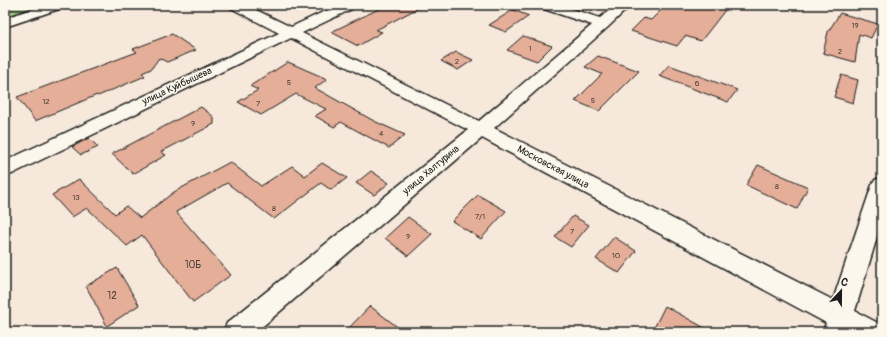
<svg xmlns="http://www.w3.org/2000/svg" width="887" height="337" font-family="Pangolin,sans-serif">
<rect width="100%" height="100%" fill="#f6e8db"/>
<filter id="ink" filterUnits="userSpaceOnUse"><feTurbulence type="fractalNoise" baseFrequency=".025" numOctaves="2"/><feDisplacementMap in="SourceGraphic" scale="8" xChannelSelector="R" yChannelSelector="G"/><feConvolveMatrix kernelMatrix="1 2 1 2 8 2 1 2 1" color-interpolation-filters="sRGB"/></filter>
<g filter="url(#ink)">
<!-- green -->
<path fill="#acd694" stroke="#647958" d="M5,5h44l-44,15z"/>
<!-- building -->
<path fill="#e4ae98" stroke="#1c1c1c" d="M387,5h37l-48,25 6,2 -24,14 -27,-14z
M666,5h63l-28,36 -16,-5 -8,10 -46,-15 13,-13 7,2z
M513,10l16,6 -23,16 -17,-7z
M840,13l38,11 -7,14 -12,-4 -4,28 -32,-9 5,-21z
M172,34l24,16 -29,12 -8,-4 -8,11 -9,4 3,3 -47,20 -1,-1 -62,26 -18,-24 120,-45 -4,-3z
M523,36l29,10 -15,15 -30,-11z
M456,52l17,8 -15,10 -17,-9z
M598,56l41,15 -40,40 -24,-10 27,-27 -17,-7z
M288,62l39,17 -12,9 59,33 31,14 -16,13 -48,-26 -7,5 -19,-11 11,-7 -30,-15 -35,21 -23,-13 20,-12 -8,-4z
M669,65l68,25 -9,12 -69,-26z
M841,75l17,5 -5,23 -19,-6z
M201,107l13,10v7l-53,28 5,3 -33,19 -21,-20z
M89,138l9,9 -17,8 -9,-8z
M230,162l31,24 31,-20 13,10 17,-13 25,15 -16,12 -10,-7 -47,36 -47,-36 -51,29 55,63 -38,27 -51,-67 -15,11 -40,-38 -15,9 -20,-22 27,-16 36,35 11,-8 14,12 34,-26z
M758,165l50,22 -11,22 -51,-24z
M371,171l18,12 -15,12 -18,-12z
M478,195l28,16 -25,28 -29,-18z
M573,216l16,9 -18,22 -16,-10z
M408,217l24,17 -24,22 -23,-18z
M614,237l22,14 -17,22 -23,-14z
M117,268l22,37 -32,21 -21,-40z
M370,306l34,26h-59z
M665,306l47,26h-60z"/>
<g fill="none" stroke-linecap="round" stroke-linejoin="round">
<!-- street casing -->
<g stroke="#1c1c1c" stroke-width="3">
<path id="street" d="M44,5h20l-2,3 -57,19v-9z
M229,5h17l45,22 47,-22h18l-2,3 -52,25 177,88 113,-96 -51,-17 -2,-3h20l41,13 16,-13h15l-23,22 -114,101 339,172 39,-115 3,-5 7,-3v43l-27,91 23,12 4,9h-59l3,-9 -344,-185 -226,194h-33l4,-9 241,-193 -177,-92 -279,136 -7,2v-15l274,-128 -48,-25z"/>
</g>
<!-- street -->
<use href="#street" fill="#fbf7ec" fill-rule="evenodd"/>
</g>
</g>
<g text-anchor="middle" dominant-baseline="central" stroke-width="3" stroke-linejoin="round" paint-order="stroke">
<!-- number labels -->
<g font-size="8" fill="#4e403b">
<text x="855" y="25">19</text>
<text x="530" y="48">1</text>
<text x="840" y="51">2</text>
<text x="457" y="61">2</text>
<text x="289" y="82">5</text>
<text x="697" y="83">6</text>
<text x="593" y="100">5</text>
<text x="46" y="101">12</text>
<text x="258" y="103">7</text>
<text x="193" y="123">9</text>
<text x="381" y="133">4</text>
<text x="777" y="186">8</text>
<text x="76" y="197">13</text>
<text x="274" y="208">8</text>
<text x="480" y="216">7/1</text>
<text x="572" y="231">7</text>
<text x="408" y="236">9</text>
<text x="616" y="255">10</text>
</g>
<!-- street labels -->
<g font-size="10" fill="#1c1c1c" stroke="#fbf7ec">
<text transform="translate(177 86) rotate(-25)">улица Куйбышева</text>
<text transform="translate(553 167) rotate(28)">Московская улица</text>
<text transform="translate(431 170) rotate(-40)">улица Халтурина</text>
</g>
<!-- near-number labels -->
<g font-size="10" fill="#4e403b">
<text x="193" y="265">10Б</text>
<text x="112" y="296">12</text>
</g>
</g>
<!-- margin -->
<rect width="887" height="337" fill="none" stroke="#fbf7ec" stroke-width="20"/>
<rect x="10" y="10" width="867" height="317" fill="none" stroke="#1c1c1c" stroke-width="1.5" filter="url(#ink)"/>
<!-- north arrow -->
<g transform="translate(841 291) rotate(22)" stroke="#fbf7ec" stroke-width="3" paint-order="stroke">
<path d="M0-3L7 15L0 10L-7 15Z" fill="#1c1c1c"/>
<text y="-6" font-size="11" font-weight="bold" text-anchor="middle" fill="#1c1c1c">С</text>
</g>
</svg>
